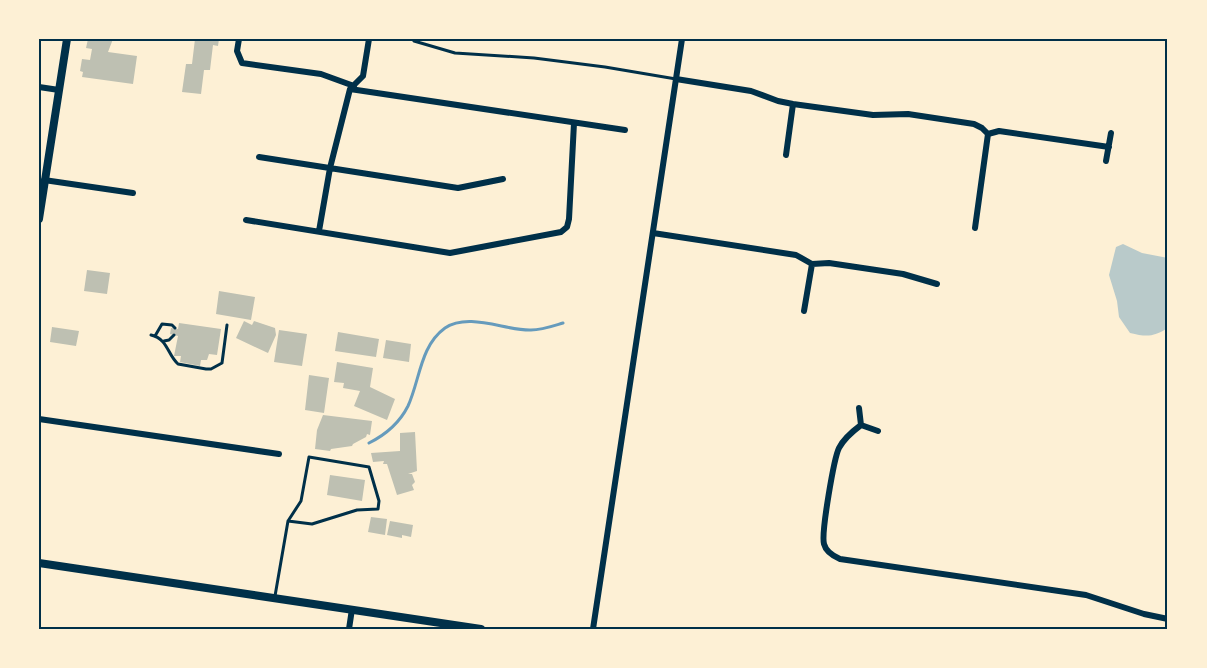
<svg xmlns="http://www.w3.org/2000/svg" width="1207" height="668" font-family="Helvetica,sans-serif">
<rect width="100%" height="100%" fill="#fdf0d5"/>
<!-- green -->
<path fill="#b9caca" d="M1123,244l19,9 26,5v70c-15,9 -21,9 -38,5l-11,-16 -2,-16 -8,-26 7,-28z"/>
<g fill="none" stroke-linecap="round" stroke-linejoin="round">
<!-- stream -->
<path stroke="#669bbc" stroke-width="3" d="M369,443c16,-8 31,-21 39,-37 12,-26 12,-60 37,-78 24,-16 61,3 86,2 11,0 22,-4 32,-7"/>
</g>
<!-- building -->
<path fill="#bec0b2" d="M88,39h25l-5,13 29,4 -4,28 -51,-7 1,-5 -3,-1 2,-12 8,1 2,-11 -6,-1z
M195,39h24l-1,7 -5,-1 -3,25h-6l-3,24 -19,-2 4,-28h6z
M87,270l23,3 -3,21 -23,-3z
M219,291l36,6 -4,23 -35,-6z
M244,321l8,4 2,-4 21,7 1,7 -8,18 -32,-15z
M179,323l42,6 -4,26 -8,-1 -2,6h-6l-1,6 -20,-4 1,-6h-7l4,-20 -8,-2 1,-6 7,1z
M52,327l27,4 -3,15 -26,-4z
M279,330l28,4 -5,32 -28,-4z
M338,332l41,7 -3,18 -41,-6z
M386,340l25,4 -2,18 -26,-4z
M337,362l36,6 -3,19 25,12 -8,21 -33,-14 6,-15 -17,-3 1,-5 -10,-1z
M309,375l20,3 -5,35 -19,-3z
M323,415l49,6 -2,14 -3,-1 -1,3 -13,7 -1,2 -21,3 -1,2 -15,-2 2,-19z
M415,432l2,39 -9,3h4l3,8 -3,3 2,5 -17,5 -10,-31h-4l1,-3 -11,1 -2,-9 29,-2v-18z
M330,475l35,5 -3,21 -35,-6z
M371,517l16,2 -2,16 -17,-3z
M390,521l23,4 -2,12 -9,-2v3l-15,-3z"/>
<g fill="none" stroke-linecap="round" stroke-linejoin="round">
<!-- service -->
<path stroke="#003049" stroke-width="3" d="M413,39l1,2 41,12 79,5 71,9 71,12
M151,335c17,4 16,19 27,29l28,5h5l11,-6 5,-38
M155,336l7,-12 10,1 3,3
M164,341l5,-1 5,-5
M275,596l13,-75 13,-20 8,-44 60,10 10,34 -1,8 -21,1 -45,14 -24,-3"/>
<!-- minor -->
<path stroke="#003049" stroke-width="6" d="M239,39l-2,12 5,12 79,11 33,12
M676,79l75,12 27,10 15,3 80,11 35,-1 66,10 8,4 6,6 -13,94
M39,87l20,3
M350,89l275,41
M988,134l11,-3 110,16
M786,155l7,-51
M259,157l199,31 45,-9
M1106,161l5,-28
M44,180l89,13
M246,220l204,33 111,-21 6,-5 2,-8 5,-96
M319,231l11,-63 20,-79 13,-13 6,-37
M653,233l143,22 16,9 17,-1 74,11 34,10
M804,311l8,-47
M859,408l2,17 17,6
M39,419l240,35
M861,425c-8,6 -17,13 -22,23 -5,10 -18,85 -15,96 2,8 9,12 16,15l246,36 58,19 24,5
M349,629l3,-20
M593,629l89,-590"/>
<!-- tertiary -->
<path stroke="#003049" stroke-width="8" d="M39,219l28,-180"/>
<!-- secondary -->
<path stroke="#003049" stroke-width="8" d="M39,563l442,66"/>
</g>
<!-- border -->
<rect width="1207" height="668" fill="none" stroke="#fdf0d5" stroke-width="81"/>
<rect x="40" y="40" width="1126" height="588" fill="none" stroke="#003049" stroke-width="2"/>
</svg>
